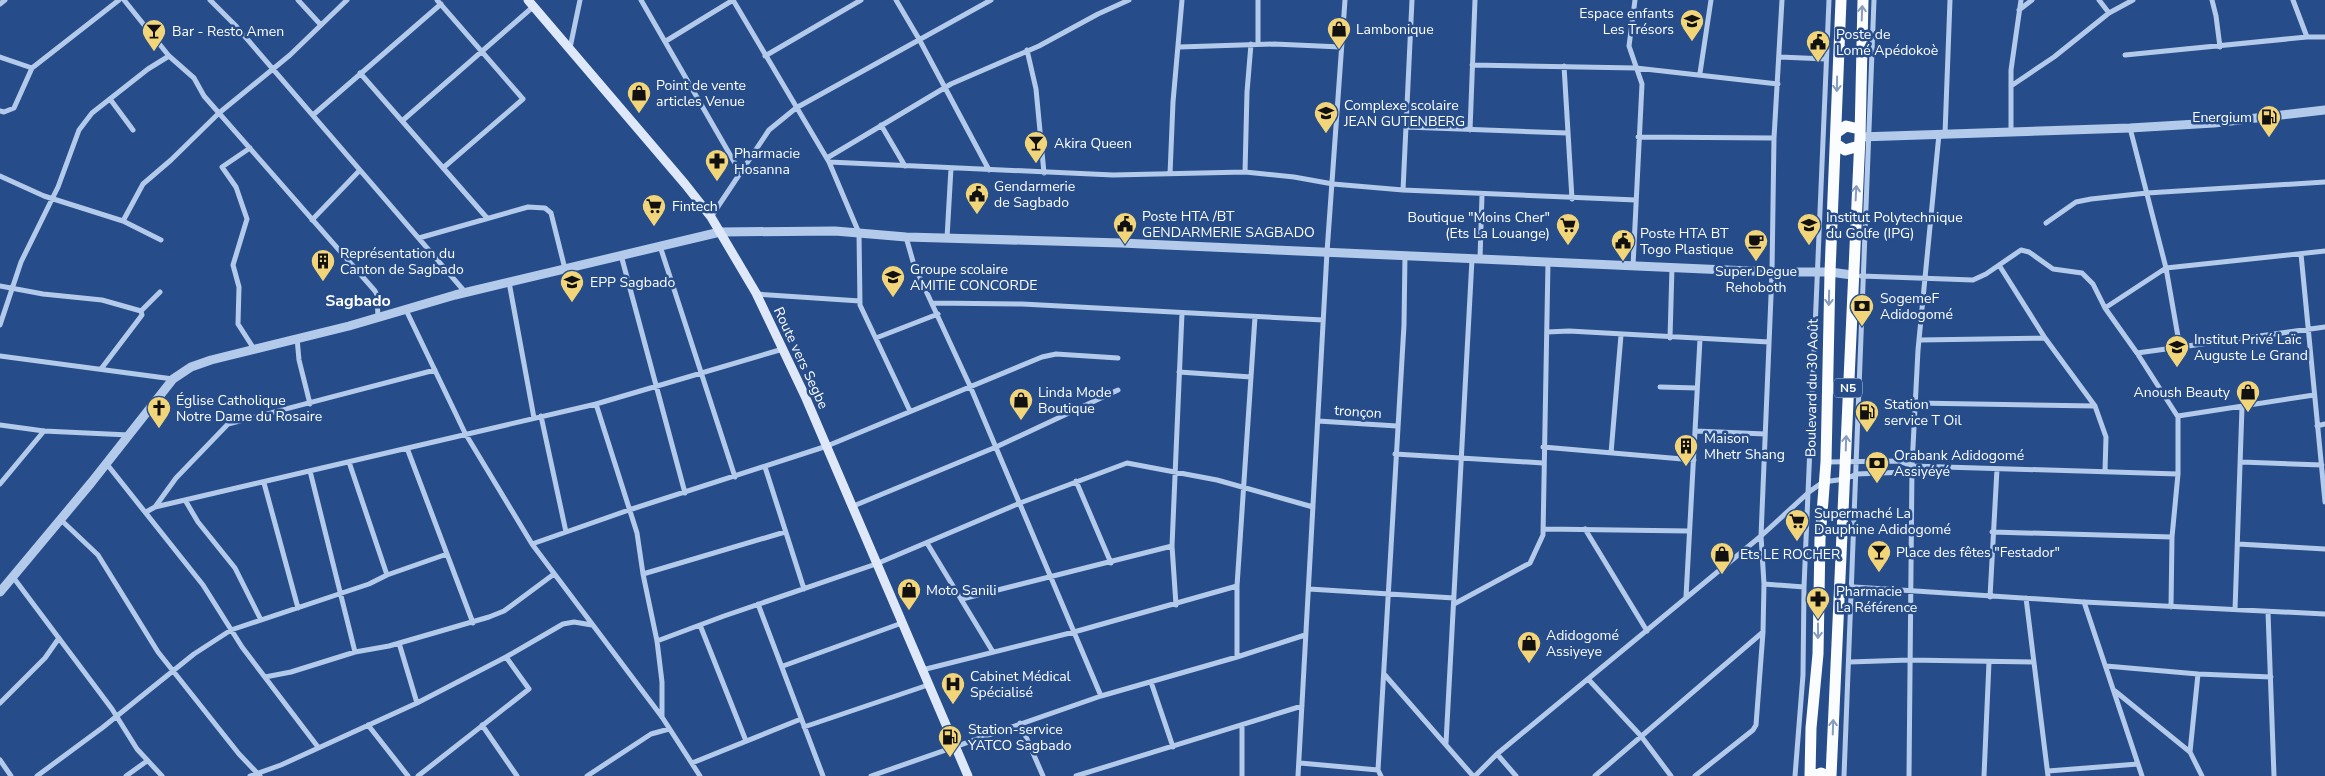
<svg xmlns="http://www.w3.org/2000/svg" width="2325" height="776" font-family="'Nunito Sans',sans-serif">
<rect width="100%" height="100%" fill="#264d8a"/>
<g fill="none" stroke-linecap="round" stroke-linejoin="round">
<!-- minor -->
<path stroke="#b4caea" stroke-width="5" d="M124,0l45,56 25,22 10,18 171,195 2,4 1,23
M210,0l25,25 230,267
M298,0l22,24
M437,0l86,99 -80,69
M641,0l99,172
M733,0l96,162 30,71 1,72 50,106
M896,0l23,39 70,131
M2099,0l10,13
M2212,0l4,16 4,31
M2293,0l14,37
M0,4l5,-4
M2019,10l13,-10
M666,41l67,-41
M1258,44v-44
M1179,47l95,-3 67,3
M570,48l10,-48
M1027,50l9,39 8,84
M2125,55l182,-18h18
M765,56l96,-56
M0,57l32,11 87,-68
M1780,57l46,2
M1472,65l164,3 142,16
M1564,66l8,133
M360,73l127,145
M1700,73l11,-73
M2011,86l43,-29 55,-44 24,-13
M110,99l23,31
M0,111l4,1 10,-4 18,-40
M313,115l128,-111
M402,121l132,-115
M881,125l24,41
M1406,127l161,6
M2130,128l36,140 14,80
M1470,130l5,-130
M2011,131v-61l10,-70
M1945,134l5,-134
M1638,137l136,1
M250,148l-28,19 14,20 11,32 -14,46 6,22 -1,37 16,25
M827,158l124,-74 88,-38 59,-32 31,-14
M829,162l284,13 132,-3 49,5 39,7 70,6 233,10
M1245,172l2,-80 4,-48
M1170,174l3,-72 9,-102
M0,176l44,20 79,25 20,-37 28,-24 48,-47 71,-58 57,-55
M1403,190l9,-190
M711,217l58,-87 27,-22 195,-108
M312,220l48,-50
M123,221l38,19
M2046,223l30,-21 15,-3 56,-6 178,-11
M906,237l8,28 56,121 131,310
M419,238l109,-31 17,1 6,5 14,56
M947,238l4,-70
M660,246l75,231
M2301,254l24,248
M621,255l64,238
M1480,259l2,-64
M1999,265l46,73
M1633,266l9,-182 -13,-38 6,-46
M1861,276l112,4 13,-6 35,-24 8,2 24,17 29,4 11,11 12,24 32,45 41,64v57l-6,63 -1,70
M509,282l25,136
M0,286l43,8 59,6 39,11
M756,294l104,7
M933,303l89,1 301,16
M2105,308l61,-40 159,-17
M406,310l59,123 67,111 130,173 38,59
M0,325l21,-63 37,-75 21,-57 13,-17 56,-44 21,-13
M1547,332l22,-1 200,11
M297,338l2,22 11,44
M876,338l62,-24
M1670,338l2,-71
M1920,340l125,-2 50,68 11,31 -1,34
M2137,353l188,-26
M0,356l173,23
M101,369l41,-54 -1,-4 19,-19
M1179,372l72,5
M1660,387l37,1
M1915,403l180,3
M596,404l41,129 6,41 14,67 5,41v35
M541,416l25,116
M2178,416l136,-21
M1318,421l79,5
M0,425l44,6 85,4
M2317,426l8,-2
M1696,431l69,3
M1543,447l151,13
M407,448l66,175
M1611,453l10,-118
M1395,454l148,9
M349,462l38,113
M1826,462l73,-1 13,5 266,8
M2241,462l81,3
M106,463l97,122 39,62 76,100
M765,467l39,122
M310,471l45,181
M1076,481l35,82
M264,483l34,125
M0,484l44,-53
M185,500l13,22 37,46 26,52
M155,507l441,-103 187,-55
M851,507l145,-60 122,-57
M146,512l9,-5 21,-29 52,-54 207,-54
M60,519l38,36 60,97 81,102 21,22
M1545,529l144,2
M1585,529l62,102
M1992,532l180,5
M927,543l66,109
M532,544l97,-34 198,-64 215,-89 14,-3 62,4
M2238,544l87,5
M643,574l142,-42
M13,577l99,132 25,40 25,27
M1764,584l40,3
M1839,586l245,16 241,12
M1309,589l145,9
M1686,597l14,-258
M1990,597l7,-128
M2026,598l22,178
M962,599l210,-53
M2084,602l58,174
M758,604l65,172
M1454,604l76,-41 13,-28 5,-273
M1176,605l-4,-59 10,-233
M2235,610l7,-203
M2268,612l6,164
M700,625l46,116
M657,641l67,-25 152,-52 144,-61 107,-40 90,17 96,27
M399,643l18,60
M1237,657v-71l18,-269
M1849,662l60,-2 124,2
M783,666l119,-43
M2106,666l92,8 73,3
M922,670l152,-38 163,-46
M1384,674l89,102
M2198,674l-8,78 12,24
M265,677l26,-5 64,-20 34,-6 100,-29 15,-6 50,-37
M1589,680l52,56 30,40
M1151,682l22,65
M2115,691l75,61
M0,703l45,-45 14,-20
M1020,723l23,53
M368,725l40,51
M482,725l35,51
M804,727l124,-42
M1446,743l26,-484
M1497,754l19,22
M0,760l11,16
M692,763l109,-44
M1300,763l78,7 3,6
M1378,770l26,-445 1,-70
M2048,771l90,-7
M37,776l65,-48 92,-74 37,-24 138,-46 18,-9 60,-21
M126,776l21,-15
M250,776l31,-11 136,-62 89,-46 57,-33 11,-2 18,3
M418,776l111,-87 -23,-32
M587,776l64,-42 18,-5
M871,776l230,-80 136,-39 68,-22
M1076,776l226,-70
M1242,776v-50
M1298,776l29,-524 18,-252
M1475,776l22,-22 264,-218 48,-44 14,-10 22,-3 12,-5 49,-2 6,-6
M1595,776l168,-144
M1695,776l58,-46 3,-5 7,-93 1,-48 -3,-48 11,-264 2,-134 8,-138
M1795,776l8,-101 1,-88 25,-587
M1844,776l30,-776
M1909,776l3,-310 6,-116 21,-216
M1984,776l5,-114"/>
<!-- tertiary -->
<path stroke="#b4caea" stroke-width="9" d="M1860,137l270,-9 84,-5 111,-13
M0,592l91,-109 82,-104 18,-12 20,-7 138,-34 106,-31 265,-63 115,-1 71,6 215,6 651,29h58l22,3"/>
<!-- secondary -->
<path stroke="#dee8f8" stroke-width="9" d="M528,0l157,184 26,33 45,76 49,103 163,380"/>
<!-- trunk -->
<path stroke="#fbfcfe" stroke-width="11" d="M1836,133l10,-7 13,3
M1836,144l9,6 14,-4
M1810,776l1,-48 7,-74 2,-115 6,-77 4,-190 11,-272
M1814,776l7,-3 6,3
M1831,776l29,-639 3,-137"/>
</g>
<!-- one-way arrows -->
<defs><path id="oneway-shaft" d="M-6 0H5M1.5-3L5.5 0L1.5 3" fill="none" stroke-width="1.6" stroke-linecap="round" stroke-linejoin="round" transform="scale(1.25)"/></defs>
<g stroke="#869cbe">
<use href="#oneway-shaft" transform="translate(1862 13) rotate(-88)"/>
<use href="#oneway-shaft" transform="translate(1837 84) rotate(91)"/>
<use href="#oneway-shaft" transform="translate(1856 193) rotate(-87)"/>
<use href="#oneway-shaft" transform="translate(1829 298) rotate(91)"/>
<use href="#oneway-shaft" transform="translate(1846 443) rotate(-88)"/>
<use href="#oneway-shaft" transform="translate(1818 631) rotate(90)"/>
<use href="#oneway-shaft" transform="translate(1833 727) rotate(-88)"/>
</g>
<!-- icons -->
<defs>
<g id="school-pin" transform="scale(1.25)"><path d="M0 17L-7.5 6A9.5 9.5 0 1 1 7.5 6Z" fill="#f2d579" stroke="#264d8a"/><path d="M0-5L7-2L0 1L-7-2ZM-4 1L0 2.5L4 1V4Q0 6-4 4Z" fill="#111"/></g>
<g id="shop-pin" transform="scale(1.25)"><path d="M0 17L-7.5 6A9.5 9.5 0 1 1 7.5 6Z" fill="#f2d579" stroke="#264d8a"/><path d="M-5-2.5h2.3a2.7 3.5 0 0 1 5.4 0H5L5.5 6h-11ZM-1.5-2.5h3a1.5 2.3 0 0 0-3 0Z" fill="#111"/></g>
<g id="bar-pin" transform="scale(1.25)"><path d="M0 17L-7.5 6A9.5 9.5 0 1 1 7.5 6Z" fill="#f2d579" stroke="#264d8a"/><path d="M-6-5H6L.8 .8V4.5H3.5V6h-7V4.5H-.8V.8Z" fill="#111"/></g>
<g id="civic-pin" transform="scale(1.25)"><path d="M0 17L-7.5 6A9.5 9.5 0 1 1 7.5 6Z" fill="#f2d579" stroke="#264d8a"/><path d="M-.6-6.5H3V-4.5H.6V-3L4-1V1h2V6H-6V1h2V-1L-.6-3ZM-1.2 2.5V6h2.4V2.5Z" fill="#111"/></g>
<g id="fuel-pin" transform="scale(1.25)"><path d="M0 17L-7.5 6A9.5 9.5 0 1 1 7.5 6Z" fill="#f2d579" stroke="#264d8a"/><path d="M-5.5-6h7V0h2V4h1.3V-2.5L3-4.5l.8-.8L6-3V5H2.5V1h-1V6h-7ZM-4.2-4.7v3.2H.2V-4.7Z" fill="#111"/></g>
<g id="pharmacy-pin" transform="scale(1.25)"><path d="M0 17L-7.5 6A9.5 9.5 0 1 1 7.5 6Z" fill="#f2d579" stroke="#264d8a"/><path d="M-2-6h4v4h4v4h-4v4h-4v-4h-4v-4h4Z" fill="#111"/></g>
<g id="supermarket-pin" transform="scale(1.25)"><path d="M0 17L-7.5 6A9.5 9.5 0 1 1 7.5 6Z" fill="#f2d579" stroke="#264d8a"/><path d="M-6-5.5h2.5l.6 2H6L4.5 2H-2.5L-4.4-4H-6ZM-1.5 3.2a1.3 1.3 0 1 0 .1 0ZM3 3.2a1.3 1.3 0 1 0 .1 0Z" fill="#111"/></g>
<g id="cafe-pin" transform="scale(1.25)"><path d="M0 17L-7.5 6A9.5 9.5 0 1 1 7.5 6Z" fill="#f2d579" stroke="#264d8a"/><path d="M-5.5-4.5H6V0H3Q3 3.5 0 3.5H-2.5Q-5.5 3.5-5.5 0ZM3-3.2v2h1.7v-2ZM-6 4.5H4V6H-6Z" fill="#111"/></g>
<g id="building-pin" transform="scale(1.25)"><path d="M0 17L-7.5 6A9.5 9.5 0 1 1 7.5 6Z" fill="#f2d579" stroke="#264d8a"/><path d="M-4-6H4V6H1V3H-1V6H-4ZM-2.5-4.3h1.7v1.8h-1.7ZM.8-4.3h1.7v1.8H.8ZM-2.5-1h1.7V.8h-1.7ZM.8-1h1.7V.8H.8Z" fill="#111"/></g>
<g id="bank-pin" transform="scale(1.25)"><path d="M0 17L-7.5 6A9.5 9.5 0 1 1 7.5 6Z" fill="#f2d579" stroke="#264d8a"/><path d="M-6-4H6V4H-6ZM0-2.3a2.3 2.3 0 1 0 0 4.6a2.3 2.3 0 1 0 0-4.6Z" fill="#111"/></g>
<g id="church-pin" transform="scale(1.25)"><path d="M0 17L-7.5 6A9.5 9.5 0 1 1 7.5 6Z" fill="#f2d579" stroke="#264d8a"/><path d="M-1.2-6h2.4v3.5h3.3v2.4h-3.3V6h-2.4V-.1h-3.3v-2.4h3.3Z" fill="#111"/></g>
<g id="hospital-pin" transform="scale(1.25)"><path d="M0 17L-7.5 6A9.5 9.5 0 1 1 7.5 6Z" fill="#f2d579" stroke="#264d8a"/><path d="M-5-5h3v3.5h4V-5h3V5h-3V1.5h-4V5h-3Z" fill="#111"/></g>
</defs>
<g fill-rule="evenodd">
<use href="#school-pin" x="1692" y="21"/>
<use href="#shop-pin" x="1339" y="29"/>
<use href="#bar-pin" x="154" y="31"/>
<use href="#civic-pin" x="1818" y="42"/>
<use href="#shop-pin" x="639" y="93"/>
<use href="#school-pin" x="1326" y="113"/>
<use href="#fuel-pin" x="2269" y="117"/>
<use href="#bar-pin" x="1036" y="143"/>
<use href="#pharmacy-pin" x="717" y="161"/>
<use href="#civic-pin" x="977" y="194"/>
<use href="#supermarket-pin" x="654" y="206"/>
<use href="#civic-pin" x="1125" y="224"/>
<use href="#supermarket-pin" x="1568" y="225"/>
<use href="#school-pin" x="1809" y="225"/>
<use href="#civic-pin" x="1623" y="241"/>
<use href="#cafe-pin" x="1756" y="241"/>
<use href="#building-pin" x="323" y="261"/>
<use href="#school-pin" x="893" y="277"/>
<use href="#school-pin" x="572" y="282"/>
<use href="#bank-pin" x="1862" y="306"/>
<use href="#school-pin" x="2177" y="347"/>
<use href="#shop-pin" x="2248" y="392"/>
<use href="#shop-pin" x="1021" y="400"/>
<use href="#church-pin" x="159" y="408"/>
<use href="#fuel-pin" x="1867" y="412"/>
<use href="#building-pin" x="1686" y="446"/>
<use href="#bank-pin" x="1877" y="463"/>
<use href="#supermarket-pin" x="1797" y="521"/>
<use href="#bar-pin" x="1879" y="552"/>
<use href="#shop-pin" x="1722" y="554"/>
<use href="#shop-pin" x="909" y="590"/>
<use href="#pharmacy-pin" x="1818" y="599"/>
<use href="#shop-pin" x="1529" y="643"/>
<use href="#hospital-pin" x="953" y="684"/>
<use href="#fuel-pin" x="950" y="737"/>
</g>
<g text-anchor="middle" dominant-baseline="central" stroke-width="5" stroke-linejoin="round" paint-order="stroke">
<!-- shield labels -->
<rect fill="#264d8a" stroke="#becadc" stroke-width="1" x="1834" y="378.5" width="28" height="19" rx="4"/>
<g font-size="12" font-weight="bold" fill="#fff">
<text x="1848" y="388">N5</text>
</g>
<!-- poi labels -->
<g font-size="14" fill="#fff" stroke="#264d8a" text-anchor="start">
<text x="1674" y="13" text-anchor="end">Espace enfants<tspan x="1674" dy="16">Les Trésors</tspan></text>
<text x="1356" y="29">Lambonique</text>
<text x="172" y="31">Bar - Resto Amen</text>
<text x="1836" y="34">Poste de<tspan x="1836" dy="16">Lomé Apédokoè</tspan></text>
<text x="656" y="85">Point de vente<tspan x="656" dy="16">articles Venue</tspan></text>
<text x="1344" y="105">Complexe scolaire<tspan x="1344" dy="16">JEAN GUTENBERG</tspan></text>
<text x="2252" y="117" text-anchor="end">Energium</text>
<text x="1054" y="143">Akira Queen</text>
<text x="734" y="153">Pharmacie<tspan x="734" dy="16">Hosanna</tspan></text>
<text x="994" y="186">Gendarmerie<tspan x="994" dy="16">de Sagbado</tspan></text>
<text x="672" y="206">Fintech</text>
<text x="1142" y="216">Poste HTA /BT<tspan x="1142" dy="16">GENDARMERIE SAGBADO</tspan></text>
<text x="1550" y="217" text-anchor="end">Boutique "Moins Cher"<tspan x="1550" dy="16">(Ets La Louange)</tspan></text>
<text x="1826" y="217">Institut Polytechnique<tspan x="1826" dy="16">du Golfe (IPG)</tspan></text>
<text x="1640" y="233">Poste HTA BT<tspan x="1640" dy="16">Togo Plastique</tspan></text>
<text x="340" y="253">Représentation du<tspan x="340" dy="16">Canton de Sagbado</tspan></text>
<text x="910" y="269">Groupe scolaire<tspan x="910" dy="16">AMITIE CONCORDE</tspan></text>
<text x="1756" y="271" text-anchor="middle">Super Degue<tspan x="1756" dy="16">Rehoboth</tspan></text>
<text x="590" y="282">EPP Sagbado</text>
<text x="1880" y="298">SogemeF<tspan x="1880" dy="16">Adidogomé</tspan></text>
<text x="2194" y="339">Institut Privé Laïc<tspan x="2194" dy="16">Auguste Le Grand</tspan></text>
<text x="1038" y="392">Linda Mode<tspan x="1038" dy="16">Boutique</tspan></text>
<text x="2230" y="392" text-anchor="end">Anoush Beauty</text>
<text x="176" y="400">Église Catholique<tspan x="176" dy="16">Notre Dame du Rosaire</tspan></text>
<text x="1884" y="404">Station<tspan x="1884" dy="16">service T Oil</tspan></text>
<text x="1704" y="438">Maison<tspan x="1704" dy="16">Mhetr Shang</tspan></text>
<text x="1894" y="455">Orabank Adidogomé<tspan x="1894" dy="16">Assiyéyé</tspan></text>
<text x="1814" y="513">Supermaché La<tspan x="1814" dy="16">Dauphine Adidogomé</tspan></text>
<text x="1896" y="552">Place des fêtes "Festador"</text>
<text x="1740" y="554">Ets LE ROCHER</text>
<text x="926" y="590">Moto Sanili</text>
<text x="1836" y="591">Pharmacie<tspan x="1836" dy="16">La Référence</tspan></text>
<text x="1546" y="635">Adidogomé<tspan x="1546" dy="16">Assiyeye</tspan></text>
<text x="970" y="676">Cabinet Médical<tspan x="970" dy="16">Spécialisé</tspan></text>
<text x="968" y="729">Station-service<tspan x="968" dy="16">YATCO Sagbado</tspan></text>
</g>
<!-- street labels -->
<g font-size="14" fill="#fff" stroke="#264d8a">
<text transform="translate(801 358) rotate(65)">Route vers Segbe</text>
<text transform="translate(1812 388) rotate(-89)">Boulevard du 30 Août</text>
<text transform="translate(1358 412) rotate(4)">tronçon</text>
</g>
<!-- quarter labels -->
<g font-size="16" font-weight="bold" fill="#fff" stroke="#264d8a">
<text x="358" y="301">Sagbado</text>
</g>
</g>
</svg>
